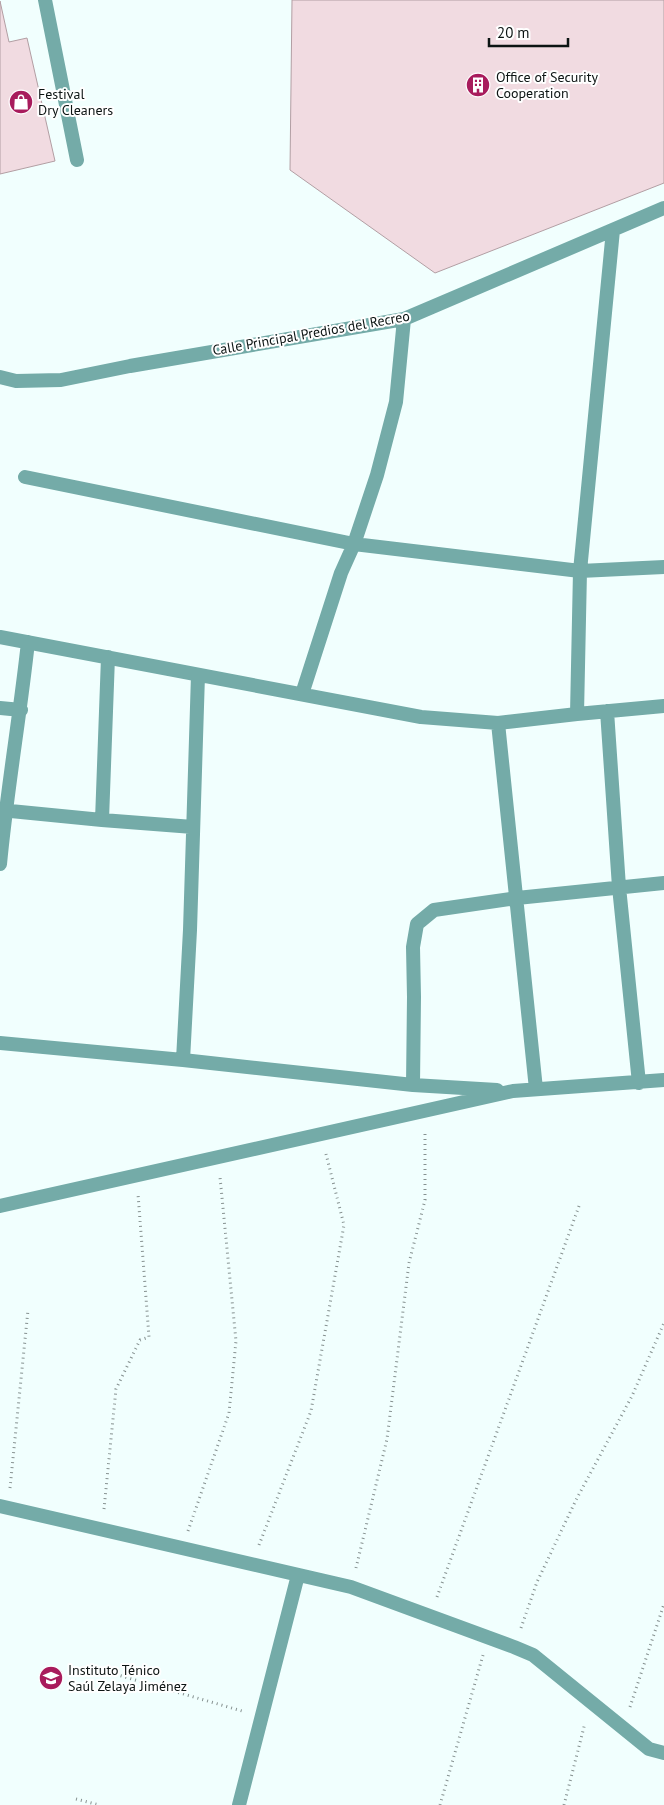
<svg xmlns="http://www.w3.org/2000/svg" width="664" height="1805" font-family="'PT Sans',sans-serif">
<rect width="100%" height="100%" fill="#f1fffe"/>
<!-- building -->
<path fill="#f1dbe1" stroke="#b29ea3" d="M292,0h372v183l-229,90 -145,-103z
M0,1l9,41 18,-4 28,123 -55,13z"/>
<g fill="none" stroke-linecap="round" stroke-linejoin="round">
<!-- path -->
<path stroke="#869190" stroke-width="3" stroke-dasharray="1 4" stroke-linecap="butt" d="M10,1488l18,-178
M104,1509l12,-120 24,-49 9,-3 -11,-143
M188,1531l41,-118 7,-72 -16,-164
M259,1545l52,-134 33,-186 -18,-71
M356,1568l31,-129 22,-176 16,-63v-68
M437,1597l142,-391
M521,1628l16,-46 39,-82 56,-104 32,-73
M111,1673l131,38
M630,1707l34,-103
M76,1799l23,6
M440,1805l43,-150
M564,1805l21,-82"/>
<!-- minor -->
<path stroke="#74aba8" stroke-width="14" d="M45,0l32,160
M0,377l16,4 45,-1 69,-14 274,-47 260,-111
M25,477l329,67 226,27 84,-4
M0,637l421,80 77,6 79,-9 87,-8
M302,694l39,-121 13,-29 23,-69 19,-73 8,-83
M0,708l21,2
M607,711l12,176 20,196
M577,714l3,-143 33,-341
M498,723l38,366
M0,810l102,10 91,7
M102,820l6,-163
M0,864c7,-74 20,-148 28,-222
M0,1043l183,17 230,25 84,5
M183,1060l7,-130 8,-255
M413,1085l1,-88 -1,-50 4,-23 17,-14 83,-12 147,-15
M0,1206l513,-115 151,-11
M0,1506l351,81 163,60 19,8 116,94 15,4
M239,1805l59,-230"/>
</g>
<!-- icons -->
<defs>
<g id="building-disc" transform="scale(1.25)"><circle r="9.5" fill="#a81b5c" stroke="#fff"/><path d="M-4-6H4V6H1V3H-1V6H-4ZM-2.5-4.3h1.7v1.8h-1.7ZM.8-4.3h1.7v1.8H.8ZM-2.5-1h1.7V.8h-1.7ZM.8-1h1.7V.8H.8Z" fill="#fff"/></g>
<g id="shop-disc" transform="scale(1.25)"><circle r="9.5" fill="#a81b5c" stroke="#fff"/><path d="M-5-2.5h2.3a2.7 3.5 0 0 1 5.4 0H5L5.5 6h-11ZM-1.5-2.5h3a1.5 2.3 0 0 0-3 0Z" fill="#fff"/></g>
<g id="school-disc" transform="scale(1.25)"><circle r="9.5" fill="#a81b5c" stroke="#fff"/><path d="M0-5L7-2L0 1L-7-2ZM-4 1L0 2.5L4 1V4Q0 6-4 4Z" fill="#fff"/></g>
</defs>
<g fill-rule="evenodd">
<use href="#building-disc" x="478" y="85"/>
<use href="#shop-disc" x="21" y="102"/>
<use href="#school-disc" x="51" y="1678"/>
</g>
<g text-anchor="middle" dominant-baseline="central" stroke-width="4" stroke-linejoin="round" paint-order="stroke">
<!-- poi labels -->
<g font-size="14" fill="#0c1413" stroke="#fff" text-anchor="start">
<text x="496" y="77">Office of Security<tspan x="496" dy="16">Cooperation</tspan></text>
<text x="38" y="94">Festival<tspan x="38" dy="16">Dry Cleaners</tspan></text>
<text x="68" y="1670">Instituto Ténico<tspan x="68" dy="16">Saúl Zelaya Jiménez</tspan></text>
</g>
<!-- street labels -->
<g font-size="14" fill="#0c1413" stroke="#fff">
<text transform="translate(311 333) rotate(-10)">Calle Principal Predios del Recreo</text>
</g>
</g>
<!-- scale -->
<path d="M489 38v8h79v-8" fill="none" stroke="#0c1413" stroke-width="2.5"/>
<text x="497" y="38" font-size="15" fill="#0c1413" stroke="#ffffff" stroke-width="4" paint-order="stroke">20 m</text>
</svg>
